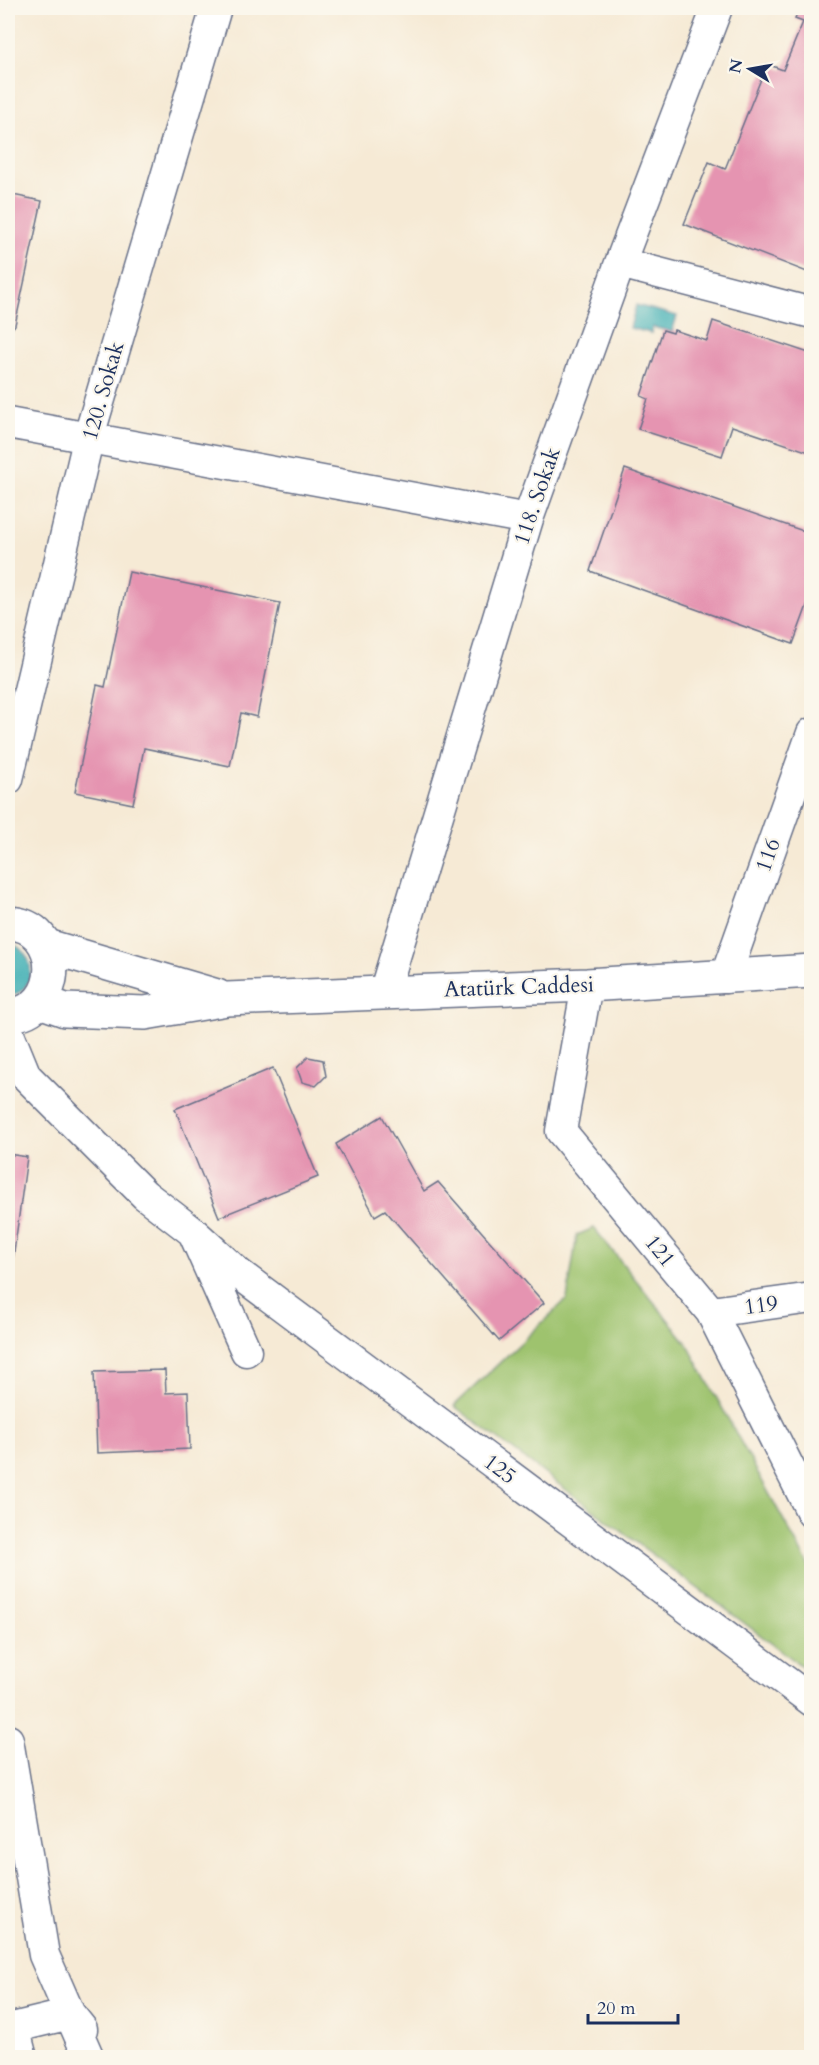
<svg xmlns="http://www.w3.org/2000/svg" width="819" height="2065" font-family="Cardo,serif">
<rect width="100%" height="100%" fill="#fbf7ec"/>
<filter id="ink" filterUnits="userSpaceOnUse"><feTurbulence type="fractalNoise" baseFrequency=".0167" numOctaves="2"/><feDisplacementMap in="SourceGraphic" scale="12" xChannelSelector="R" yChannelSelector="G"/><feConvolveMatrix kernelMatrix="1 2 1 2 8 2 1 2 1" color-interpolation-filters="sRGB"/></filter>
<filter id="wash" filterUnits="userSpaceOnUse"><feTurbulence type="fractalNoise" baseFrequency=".008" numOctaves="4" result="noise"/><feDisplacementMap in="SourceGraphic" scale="24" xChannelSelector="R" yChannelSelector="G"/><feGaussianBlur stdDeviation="1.35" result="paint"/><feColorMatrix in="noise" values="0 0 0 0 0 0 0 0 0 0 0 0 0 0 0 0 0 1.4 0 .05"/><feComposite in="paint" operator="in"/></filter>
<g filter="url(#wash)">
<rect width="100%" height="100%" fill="#f6ead5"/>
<!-- green -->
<path fill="#9ec36e" stroke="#5c7966" stroke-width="1.5" d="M594,1228l92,114 125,228v103l-357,-267 113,-107 10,-64z"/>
<!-- water -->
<path fill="#3badb3" stroke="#2b6e88" stroke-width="1.5" d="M636,305l41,11 -5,16 -19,-5 -2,6 -21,-5z
M8,943c29,6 31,49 0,53z"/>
<g id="blocks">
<!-- building -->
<path fill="#e594b1" d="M800,8h12v266l-128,-50 25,-62 16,7 42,-105 16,6 20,-48 -8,-3z
M8,194l34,7 -27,124 -7,9z
M713,321l99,33v99l-80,-27 -10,30 -84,-27 10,-30 -7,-3 22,-66 10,3 1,-3 33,11z
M625,469l187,65v58l-19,52 -203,-73z
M129,572l151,31 -23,114 -16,-4 -11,53 -86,-18 -11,56 -58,-12 22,-107 8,2z
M308,1057l15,3 3,16 -10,10 -14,-4 -5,-14z
M273,1068l45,109 -99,40 -44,-108z
M382,1116l42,75 14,-9 106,121 -45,38 -114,-131 -10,6 -39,-72z
M8,1154l19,3 -18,132h-1z
M165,1370l1,23 22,-1 2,57 -93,4 -3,-81z"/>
</g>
</g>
<g filter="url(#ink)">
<use href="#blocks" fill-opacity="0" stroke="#687088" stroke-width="1.5"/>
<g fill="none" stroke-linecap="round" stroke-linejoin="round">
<!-- minor casing -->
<g stroke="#687088" stroke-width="33">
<path id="minor" d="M620,263l192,50
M8,423l520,96
M8,779l81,-343 127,-428
M725,978l87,-245
M587,985l-26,146 150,181 101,201
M384,993l144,-474 92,-256 97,-255
M8,1032l18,44 119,119 48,37 53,119
M193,1232l45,41 574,428
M711,1312l101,-14
M8,1740l36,215 45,103
M14,2027l8,31
M8,2029l62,-15 12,15"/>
</g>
<!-- tertiary casing -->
<g stroke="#687088" stroke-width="36">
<path id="tertiary" d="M8,923c57,1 57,90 0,92"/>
</g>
<!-- secondary casing -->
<g stroke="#687088" stroke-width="36">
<path id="secondary" d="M47,946l170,50
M40,1001l25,9 80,3 82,-14 360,-14 225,-14"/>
</g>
<!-- minor -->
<use href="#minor" stroke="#fff" stroke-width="30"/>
<!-- tertiary -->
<use href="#tertiary" stroke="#fff" stroke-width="33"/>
<!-- secondary -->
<use href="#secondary" stroke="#fff" stroke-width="33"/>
</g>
</g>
<g text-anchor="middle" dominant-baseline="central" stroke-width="4.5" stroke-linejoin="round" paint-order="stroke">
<!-- street labels -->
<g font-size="22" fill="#1b2f5e" stroke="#fbf7ec">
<text transform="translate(103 391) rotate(-74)">120. Sokak</text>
<text transform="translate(537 496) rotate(-71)">118. Sokak</text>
<text transform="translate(768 855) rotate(-71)">116</text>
<text transform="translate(519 987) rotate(-2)">Atatürk Caddesi</text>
<text transform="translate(660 1251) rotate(51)">121</text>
<text transform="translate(761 1305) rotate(-8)">119</text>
<text transform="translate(500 1469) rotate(37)">125</text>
</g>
</g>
<!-- margin -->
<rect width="819" height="2065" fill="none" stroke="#fbf7ec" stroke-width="30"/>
<!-- north arrow -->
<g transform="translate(750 69) rotate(281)" stroke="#fbf7ec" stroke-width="4.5" paint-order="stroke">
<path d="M0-4.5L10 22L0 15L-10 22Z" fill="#1b2f5e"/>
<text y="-9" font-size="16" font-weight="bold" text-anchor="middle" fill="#1b2f5e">N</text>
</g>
<!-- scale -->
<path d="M588 2014v9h90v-9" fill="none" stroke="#1b2f5e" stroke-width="3"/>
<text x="597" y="2014" font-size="18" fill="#1b2f5e" stroke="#fbf7ec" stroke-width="4.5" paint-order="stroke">20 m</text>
</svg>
